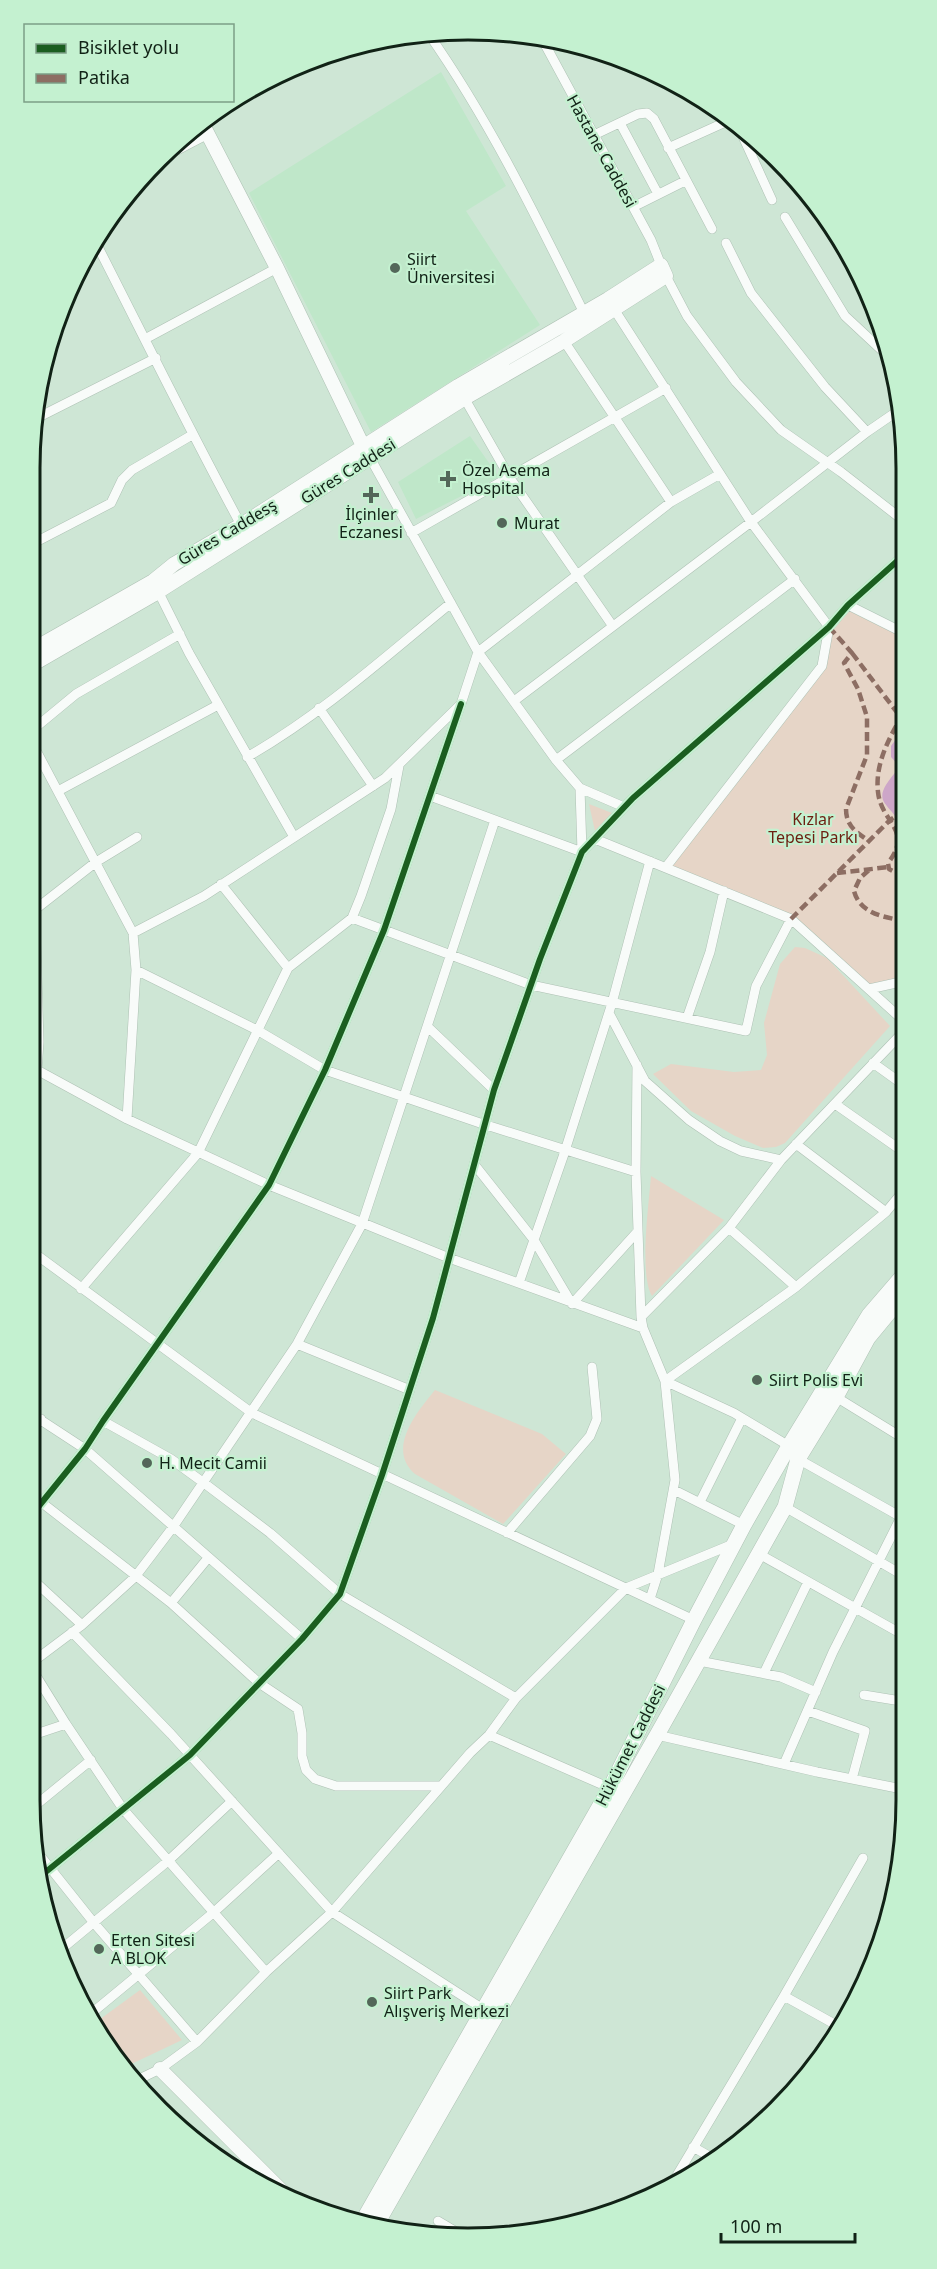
<svg xmlns="http://www.w3.org/2000/svg" width="937" height="2269" font-family="'Noto Sans',sans-serif">
<rect width="100%" height="100%" fill="#cee6d5"/>
<!-- built -->
<path fill="#bfe7c9" d="M441,72l65,114 -40,25 74,114 -169,107 -122,-239z
M470,436l29,41 -83,42 -18,-37z"/>
<!-- green -->
<path fill="#e6d5c7" d="M848,605l56,28 1,348 -36,8 -78,-70 -125,-52 156,-201 7,-39z
M589,804l23,9 -17,18z
M795,947l10,1 22,10 63,68 -105,117 -9,4 -13,1 -28,-12 -44,-25 -38,-37 18,-10 63,8 27,-2 6,-15 -3,-32 16,-59z
M651,1176l73,44 -72,76c-13,-21 -3,-93 -1,-120z
M435,1390l107,44 24,20 -63,70 -88,-50c-29,-25 2,-62 20,-84z
M140,1990l42,50 -59,28 -31,-43z"/>
<!-- water -->
<path fill="#cda6c8" d="M904,737v96c-12,-35 -40,-26 -4,-66l-9,-10v-11l5,-7z"/>
<g fill="none" stroke-linecap="round" stroke-linejoin="round">
<!-- street casing -->
<g stroke="#aec1b4" stroke-width="10">
<path id="street" d="M428,33c61,87 109,185 156,280
M541,37l110,203 10,25
M620,123l38,71
M739,128l33,72
M594,135l44,-21 9,-1 7,6 58,110
M668,148l62,-28
M162,158l46,-24
M633,207l52,-26
M785,217l60,99 44,41
M95,241c48,94 95,190 146,284
M726,243l25,50 74,94 42,45
M666,276l21,40 17,23 32,43 45,48 60,42 63,49
M612,306l139,216 78,105 -7,39 -156,201
M145,339l132,-71
M564,341l107,161
M462,394l48,84 102,147
M39,417l117,-59
M368,454l110,198 78,108 24,28 44,19
M411,533l255,-145
M30,545l81,-42 11,-23 10,-10 60,-35
M156,587l33,66 105,184
M848,605l56,28
M514,701l237,-179 116,-90 35,-24
M319,708l54,78
M30,732l46,-38 104,-60
M30,739l103,194 3,37 -9,149
M247,757c74,-42 139,-101 204,-154
M556,760l239,-181
M580,788l2,64
M58,791l160,-86
M430,796l152,56
M595,839l196,80 114,103
M221,884l67,84
M30,896l5,15 4,131 -2,28 -7,21
M32,912l64,-50 41,-25
M352,918l179,67 215,46 10,-45 35,-67
M133,933l71,-37 181,-118 76,-74 17,-52 193,-150 49,-28
M136,970l121,60 68,40 155,53 156,49
M869,989l36,-8
M609,1013l36,68 44,39 31,21 21,10 40,9
M687,1018l23,-66 14,-61
M428,1027l66,63
M873,1063l32,23
M637,1065l-1,107 5,145 2,11 22,53 10,99 -17,94 -8,25
M37,1070l90,49 142,66 180,73 194,70
M835,1104l70,49
M796,1144l90,68 19,-23
M474,1164l60,76 38,64
M729,1228l67,59
M30,1250l222,163 442,207
M519,1283l45,-129 48,-151 38,-142
M81,1289l117,-136 90,-185 64,-50 9,-22 30,-87 8,-43
M572,1304l66,-73
M641,1317l88,-89 52,-68 124,-130
M297,1344l113,46
M836,1397l70,43
M30,1413l55,36 217,190
M103,1421l68,38 33,24 66,50 70,61 176,104
M30,1433l11,-14
M789,1446l-55,-33 -69,-32 131,-94 90,-75
M674,1490l70,35
M41,1502l130,101 88,80 39,26 4,24v23l4,14 9,9 21,7h105
M700,1502l42,-84
M785,1507l121,70
M30,1517l55,-68 18,-28 166,-236 56,-115 59,-140 77,-226
M507,1533l83,-97 7,-17 -5,-52
M759,1554l148,83
M30,1577l52,48
M171,1603l37,-45
M72,1632l99,102 161,178 154,99
M699,1661l82,16 35,15
M30,1664l52,-39 53,-48 38,-50 124,-183 65,-120 133,-404
M30,1666l36,58 57,85 143,163
M764,1673l44,-91
M864,1695l43,7
M808,1711l57,20 -13,48
M489,1735l121,53
M657,1735l160,37 90,18
M30,1736l36,-12
M784,1764l49,-112 68,-135 -103,-58
M31,1809l60,-49
M39,1854l55,69 103,119
M42,1875l148,-120 112,-116 38,-45 42,-119 51,-157 61,-228 46,-131 42,-107 51,-54 196,-171 19,-22 56,-50
M58,1952l110,-91 64,-60
M87,2017l126,-104 66,-60
M838,2026l-54,-30 79,-138
M133,2082l27,-13 37,-27 69,-70 66,-60 138,-159 19,-18 27,-37 110,-110 107,-44
M693,2147l23,13
M670,2187l114,-191
M438,2221l22,13"/>
</g>
<!-- secondary casing -->
<g stroke="#aec1b4" stroke-width="15">
<path id="secondary" d="M201,121l76,147 86,178
M30,651l123,-70 21,-17 67,-39 217,-139 150,-87 53,-34 5,11 -102,65 -99,57 -312,197 -123,71
M160,2069l129,129"/>
</g>
<!-- primary casing -->
<g stroke="#aec1b4" stroke-width="16">
<path id="primary" d="M361,2224l249,-436 84,-168 50,-95 45,-79 80,-131 37,-43
M375,2227l282,-492 128,-228 13,-48 38,-62 32,-59 38,-46"/>
</g>
<!-- street -->
<use href="#street" stroke="#f8fbf9" stroke-width="9"/>
<!-- secondary -->
<use href="#secondary" stroke="#f8fbf9" stroke-width="14"/>
<!-- primary -->
<use href="#primary" stroke="#f8fbf9" stroke-width="15"/>
<!-- quiet -->
<path stroke="#8d6e63" stroke-width="4.5" stroke-dasharray="9 4.5" stroke-linecap="butt" d="M829,627l23,26 -8,10 14,26 9,28v38l-21,54c0,17 10,23 23,32
M852,653l50,66
M904,727l-5,-6c-12,21 -24,45 -21,71 3,31 36,38 10,71l1,6 15,8
M869,870l-9,8 -6,13c6,23 30,26 51,30
M837,873l52,-6
M791,919l99,-99 11,-7 3,-15"/>
<!-- cycleway casing -->
<g stroke="#c4f1d0" stroke-width="10">
<path id="cycleway" d="M30,1517l55,-68 18,-28 166,-236 56,-115 59,-140 77,-226
M42,1875l148,-120 112,-116 38,-45 42,-119 51,-157 61,-228 46,-131 42,-107 51,-54 196,-171 19,-22 56,-50"/>
</g>
<!-- cycleway -->
<use href="#cycleway" stroke="#1b5e20" stroke-width="6"/>
</g>
<!-- markers -->
<g fill="#536759" stroke="#c4f1d0" stroke-width="2">
<circle cx="395" cy="268" r="6"/>
<path d="M445 470h6v6h6v6h-6v6h-6v-6h-6v-6h6z"/>
<path d="M368 486h6v6h6v6h-6v6h-6v-6h-6v-6h6z"/>
<circle cx="502" cy="523" r="6"/>
<circle cx="757" cy="1380" r="6"/>
<circle cx="147" cy="1463" r="6"/>
<circle cx="99" cy="1949" r="6"/>
<circle cx="372" cy="2002" r="6"/>
</g>
<g text-anchor="middle" dominant-baseline="central" stroke-width="4.5" stroke-linejoin="round" paint-order="stroke">
<!-- street labels -->
<g font-size="16" fill="#112216" stroke="#c4f1d0">
<text transform="translate(602 151) rotate(61)">Hastane Caddesi</text>
<text transform="translate(348 471) rotate(-32)">Güres Caddesi</text>
<text transform="translate(227 532) rotate(-31)">Güres Caddesş</text>
<text transform="translate(630 1745) rotate(-63)">Hükümet Caddesi</text>
</g>
<!-- poi labels -->
<g font-size="16" fill="#112216" stroke="#c4f1d0" text-anchor="start">
<text x="407" y="259">Siirt<tspan x="407" dy="18">Üniversitesi</tspan></text>
<text x="462" y="470">Özel Asema<tspan x="462" dy="18">Hospital</tspan></text>
<text x="371" y="514" text-anchor="middle">İlçinler<tspan x="371" dy="18">Eczanesi</tspan></text>
<text x="514" y="523">Murat</text>
<text x="769" y="1380">Siirt Polis Evi</text>
<text x="159" y="1463">H. Mecit Camii</text>
<text x="111" y="1940">Erten Sitesi<tspan x="111" dy="18">A BLOK</tspan></text>
<text x="384" y="1993">Siirt Park<tspan x="384" dy="18">Alışveriş Merkezi</tspan></text>
</g>
<!-- park labels -->
<g font-size="16" fill="#6c1f11" stroke="#c4f1d0">
<text x="813" y="819">Kızlar<tspan x="813" dy="18">Tepesi Parkı</tspan></text>
</g>
</g>
<!-- crop -->
<path d="M0 0H937V2269H0ZM468 40H468A428 428 0 0 1 896 468V1800A428 428 0 0 1 468 2228H468A428 428 0 0 1 40 1800V468A428 428 0 0 1 468 40Z" fill="#c4f1d0" fill-rule="evenodd"/>
<path fill="none" stroke="#112216" stroke-width="3" d="M468 40H468A428 428 0 0 1 896 468V1800A428 428 0 0 1 468 2228H468A428 428 0 0 1 40 1800V468A428 428 0 0 1 468 40Z"/>
<!-- legend -->
<rect x="24" y="24" width="210" height="78" fill="#c4f1d0" stroke="#7c9e86" stroke-width="1.5"/>
<rect x="36" y="44" width="30" height="9" fill="#1b5e20" stroke="#7c9e86" stroke-width="1.5"/>
<text x="78" y="54" font-size="18" fill="#112216">Bisiklet yolu</text>
<rect x="36" y="74" width="30" height="9" fill="#8d6e63" stroke="#7c9e86" stroke-width="1.5"/>
<text x="78" y="84" font-size="18" fill="#112216">Patika</text>
<!-- scale -->
<path d="M721 2233v9h134v-9" fill="none" stroke="#112216" stroke-width="3"/>
<text x="730" y="2233" font-size="18" fill="#112216" stroke="#c4f1d0" stroke-width="4.5" paint-order="stroke">100 m</text>
</svg>
